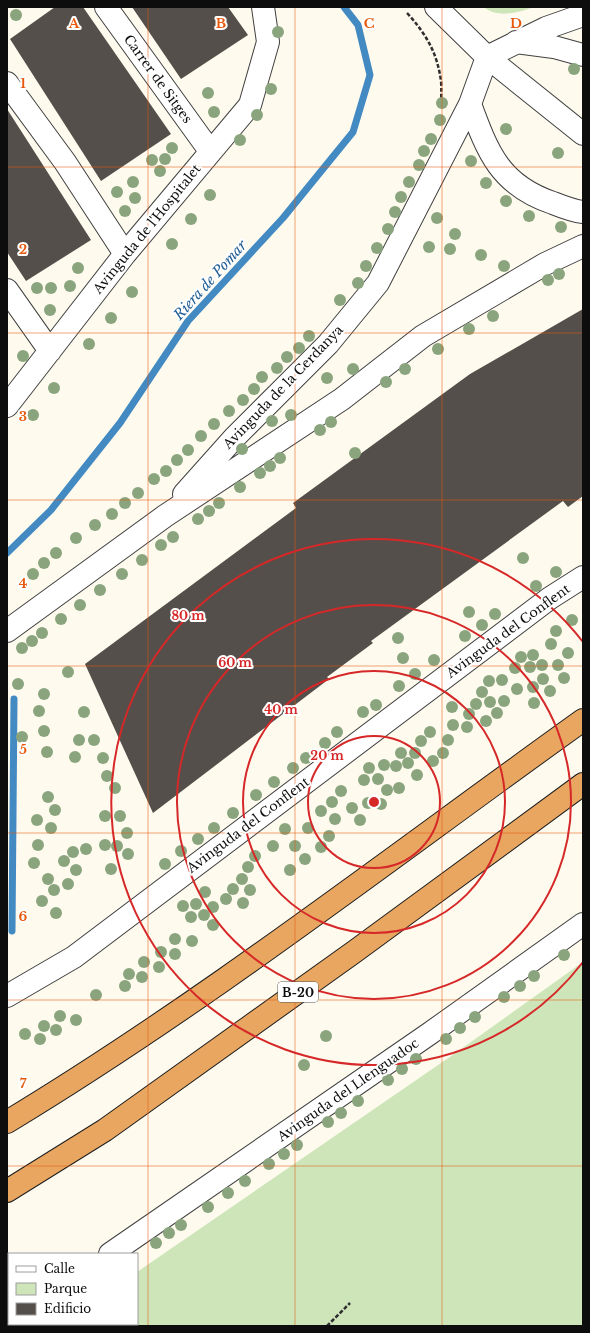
<svg xmlns="http://www.w3.org/2000/svg" width="590" height="1333" font-family="'Libre Baskerville',serif">
<rect width="100%" height="100%" fill="#fefbee"/>
<!-- green -->
<path fill="#cee5ba" d="M484,7h50c-14,5 -37,12 -50,0z
M583,962v364h-530l4,-2h80v-52l320,-220z"/>
<g fill="none" stroke-linecap="round" stroke-linejoin="round">
<!-- stream -->
<path stroke="#4389c2" stroke-width="7" d="M7,553l44,-43 69,-87 68,-102 95,-103 70,-86 17,-57 -12,-50 -14,-18
M12,931l2,-232"/>
</g>
<!-- building -->
<path fill="#544f4a" d="M55,7h28l88,127 -70,47 -91,-142z
M132,7h96l20,28 -67,44z
M7,109l84,131 -65,41 -19,-29z
M583,309v187l-15,11 -5,-6 -192,140 2,2 -46,34 2,2 -176,134 -68,-149 211,-156 -3,-5 177,-129z"/>
<g fill="none" stroke-linecap="round" stroke-linejoin="round">
<!-- minor casing -->
<g stroke="#404040" stroke-width="24">
<path id="minor" d="M106,7l104,144
M436,7l51,50 96,77
M516,42l38,5 29,8
M487,57l59,-29 37,-13
M7,83l58,79 60,92
M470,104c18,49 30,81 83,99 10,4 20,8 30,9
M7,290l43,61
M7,406l118,-152 125,-149 18,-63 -5,-35
M184,494l50,-56 94,-94 50,-61 92,-179 17,-47
M7,631l158,-115 177,-117 81,-63 122,-72 38,-18
M7,996l67,-39 476,-359 33,-21
M110,1254l319,-220 154,-110
M7,1321l2,-1"/>
</g>
<!-- highway casing -->
<g stroke="#1e1e1e" stroke-width="24">
<path id="highway" d="M7,1122c200,-121 386,-266 576,-402
M7,1191l98,-61 249,-178 229,-168"/>
</g>
<!-- path -->
<path stroke="#2f2f2f" stroke-width="2.5" stroke-dasharray="4 2" stroke-linecap="butt" d="M407,13c19,21 30,39 34,68 1,10 -1,18 2,27
M327,1326l23,-23"/>
<!-- minor -->
<use href="#minor" stroke="#fff" stroke-width="22"/>
<!-- highway -->
<use href="#highway" stroke="#e8a661" stroke-width="22"/>
</g>
<!-- trees -->
<g fill="#8aa57e">
<circle cx="16" cy="15" r="6"/>
<circle cx="278" cy="32" r="6"/>
<circle cx="574" cy="69" r="6"/>
<circle cx="271" cy="89" r="6"/>
<circle cx="208" cy="93" r="6"/>
<circle cx="442" cy="103" r="6"/>
<circle cx="214" cy="112" r="6"/>
<circle cx="257" cy="115" r="6"/>
<circle cx="440" cy="120" r="6"/>
<circle cx="506" cy="129" r="6"/>
<circle cx="431" cy="139" r="6"/>
<circle cx="240" cy="140" r="6"/>
<circle cx="172" cy="148" r="6"/>
<circle cx="424" cy="151" r="6"/>
<circle cx="558" cy="153" r="6"/>
<circle cx="165" cy="159" r="6"/>
<circle cx="152" cy="160" r="6"/>
<circle cx="471" cy="161" r="6"/>
<circle cx="419" cy="165" r="6"/>
<circle cx="160" cy="171" r="6"/>
<circle cx="133" cy="182" r="6"/>
<circle cx="409" cy="182" r="6"/>
<circle cx="486" cy="183" r="6"/>
<circle cx="117" cy="192" r="6"/>
<circle cx="210" cy="195" r="6"/>
<circle cx="401" cy="197" r="6"/>
<circle cx="135" cy="198" r="6"/>
<circle cx="506" cy="201" r="6"/>
<circle cx="125" cy="211" r="6"/>
<circle cx="395" cy="212" r="6"/>
<circle cx="529" cy="216" r="6"/>
<circle cx="437" cy="218" r="6"/>
<circle cx="191" cy="219" r="6"/>
<circle cx="561" cy="227" r="6"/>
<circle cx="388" cy="229" r="6"/>
<circle cx="455" cy="234" r="6"/>
<circle cx="172" cy="244" r="6"/>
<circle cx="429" cy="247" r="6"/>
<circle cx="377" cy="248" r="6"/>
<circle cx="450" cy="249" r="6"/>
<circle cx="481" cy="255" r="6"/>
<circle cx="366" cy="266" r="6"/>
<circle cx="504" cy="266" r="6"/>
<circle cx="78" cy="268" r="6"/>
<circle cx="559" cy="274" r="6"/>
<circle cx="548" cy="280" r="6"/>
<circle cx="358" cy="283" r="6"/>
<circle cx="70" cy="286" r="6"/>
<circle cx="37" cy="288" r="6"/>
<circle cx="51" cy="288" r="6"/>
<circle cx="132" cy="292" r="6"/>
<circle cx="340" cy="300" r="6"/>
<circle cx="50" cy="310" r="6"/>
<circle cx="493" cy="316" r="6"/>
<circle cx="111" cy="318" r="6"/>
<circle cx="469" cy="329" r="6"/>
<circle cx="309" cy="336" r="6"/>
<circle cx="89" cy="344" r="6"/>
<circle cx="299" cy="348" r="6"/>
<circle cx="438" cy="349" r="6"/>
<circle cx="23" cy="356" r="6"/>
<circle cx="287" cy="357" r="6"/>
<circle cx="277" cy="368" r="6"/>
<circle cx="353" cy="369" r="6"/>
<circle cx="405" cy="369" r="6"/>
<circle cx="262" cy="377" r="6"/>
<circle cx="327" cy="378" r="6"/>
<circle cx="386" cy="382" r="6"/>
<circle cx="54" cy="388" r="6"/>
<circle cx="254" cy="389" r="6"/>
<circle cx="243" cy="400" r="6"/>
<circle cx="229" cy="411" r="6"/>
<circle cx="33" cy="415" r="6"/>
<circle cx="291" cy="415" r="6"/>
<circle cx="272" cy="421" r="6"/>
<circle cx="331" cy="422" r="6"/>
<circle cx="214" cy="424" r="6"/>
<circle cx="320" cy="430" r="6"/>
<circle cx="201" cy="436" r="6"/>
<circle cx="242" cy="449" r="6"/>
<circle cx="188" cy="450" r="6"/>
<circle cx="355" cy="453" r="6"/>
<circle cx="280" cy="458" r="6"/>
<circle cx="177" cy="460" r="6"/>
<circle cx="270" cy="466" r="6"/>
<circle cx="166" cy="471" r="6"/>
<circle cx="260" cy="473" r="6"/>
<circle cx="154" cy="479" r="6"/>
<circle cx="240" cy="487" r="6"/>
<circle cx="138" cy="493" r="6"/>
<circle cx="125" cy="503" r="6"/>
<circle cx="219" cy="503" r="6"/>
<circle cx="209" cy="511" r="6"/>
<circle cx="112" cy="514" r="6"/>
<circle cx="198" cy="519" r="6"/>
<circle cx="95" cy="525" r="6"/>
<circle cx="173" cy="537" r="6"/>
<circle cx="76" cy="538" r="6"/>
<circle cx="161" cy="545" r="6"/>
<circle cx="56" cy="553" r="6"/>
<circle cx="523" cy="558" r="6"/>
<circle cx="142" cy="560" r="6"/>
<circle cx="44" cy="563" r="6"/>
<circle cx="556" cy="572" r="6"/>
<circle cx="33" cy="574" r="6"/>
<circle cx="122" cy="574" r="6"/>
<circle cx="536" cy="586" r="6"/>
<circle cx="100" cy="590" r="6"/>
<circle cx="80" cy="605" r="6"/>
<circle cx="469" cy="612" r="6"/>
<circle cx="495" cy="614" r="6"/>
<circle cx="61" cy="619" r="6"/>
<circle cx="572" cy="620" r="6"/>
<circle cx="482" cy="625" r="6"/>
<circle cx="556" cy="631" r="6"/>
<circle cx="42" cy="633" r="6"/>
<circle cx="465" cy="636" r="6"/>
<circle cx="398" cy="638" r="6"/>
<circle cx="32" cy="641" r="6"/>
<circle cx="551" cy="644" r="6"/>
<circle cx="22" cy="648" r="6"/>
<circle cx="568" cy="653" r="6"/>
<circle cx="533" cy="655" r="6"/>
<circle cx="521" cy="657" r="6"/>
<circle cx="403" cy="658" r="6"/>
<circle cx="434" cy="660" r="6"/>
<circle cx="542" cy="665" r="6"/>
<circle cx="558" cy="665" r="6"/>
<circle cx="530" cy="667" r="6"/>
<circle cx="515" cy="668" r="6"/>
<circle cx="68" cy="672" r="6"/>
<circle cx="415" cy="674" r="6"/>
<circle cx="564" cy="678" r="6"/>
<circle cx="543" cy="679" r="6"/>
<circle cx="502" cy="680" r="6"/>
<circle cx="489" cy="681" r="6"/>
<circle cx="18" cy="684" r="6"/>
<circle cx="399" cy="686" r="6"/>
<circle cx="533" cy="687" r="6"/>
<circle cx="517" cy="689" r="6"/>
<circle cx="550" cy="691" r="6"/>
<circle cx="482" cy="692" r="6"/>
<circle cx="44" cy="694" r="6"/>
<circle cx="504" cy="701" r="6"/>
<circle cx="490" cy="702" r="6"/>
<circle cx="534" cy="703" r="6"/>
<circle cx="476" cy="704" r="6"/>
<circle cx="376" cy="705" r="6"/>
<circle cx="452" cy="707" r="6"/>
<circle cx="39" cy="711" r="6"/>
<circle cx="84" cy="712" r="6"/>
<circle cx="363" cy="712" r="6"/>
<circle cx="497" cy="713" r="6"/>
<circle cx="469" cy="714" r="6"/>
<circle cx="486" cy="721" r="6"/>
<circle cx="453" cy="725" r="6"/>
<circle cx="467" cy="727" r="6"/>
<circle cx="44" cy="731" r="6"/>
<circle cx="337" cy="732" r="6"/>
<circle cx="430" cy="732" r="6"/>
<circle cx="22" cy="737" r="6"/>
<circle cx="79" cy="740" r="6"/>
<circle cx="94" cy="740" r="6"/>
<circle cx="448" cy="740" r="6"/>
<circle cx="421" cy="741" r="6"/>
<circle cx="325" cy="743" r="6"/>
<circle cx="47" cy="752" r="6"/>
<circle cx="401" cy="753" r="6"/>
<circle cx="415" cy="753" r="6"/>
<circle cx="443" cy="753" r="6"/>
<circle cx="75" cy="757" r="6"/>
<circle cx="103" cy="758" r="6"/>
<circle cx="306" cy="758" r="6"/>
<circle cx="433" cy="761" r="6"/>
<circle cx="408" cy="763" r="6"/>
<circle cx="384" cy="765" r="6"/>
<circle cx="396" cy="766" r="6"/>
<circle cx="293" cy="768" r="6"/>
<circle cx="369" cy="768" r="6"/>
<circle cx="417" cy="775" r="6"/>
<circle cx="107" cy="776" r="6"/>
<circle cx="378" cy="779" r="6"/>
<circle cx="364" cy="780" r="6"/>
<circle cx="274" cy="782" r="6"/>
<circle cx="115" cy="788" r="6"/>
<circle cx="399" cy="788" r="6"/>
<circle cx="387" cy="790" r="6"/>
<circle cx="341" cy="791" r="6"/>
<circle cx="256" cy="795" r="6"/>
<circle cx="48" cy="797" r="6"/>
<circle cx="332" cy="802" r="6"/>
<circle cx="368" cy="803" r="6"/>
<circle cx="381" cy="804" r="6"/>
<circle cx="352" cy="808" r="6"/>
<circle cx="55" cy="810" r="6"/>
<circle cx="321" cy="811" r="6"/>
<circle cx="233" cy="813" r="6"/>
<circle cx="105" cy="816" r="6"/>
<circle cx="120" cy="816" r="6"/>
<circle cx="335" cy="819" r="6"/>
<circle cx="37" cy="820" r="6"/>
<circle cx="360" cy="820" r="6"/>
<circle cx="51" cy="828" r="6"/>
<circle cx="214" cy="828" r="6"/>
<circle cx="308" cy="828" r="6"/>
<circle cx="285" cy="829" r="6"/>
<circle cx="127" cy="833" r="6"/>
<circle cx="329" cy="836" r="6"/>
<circle cx="198" cy="839" r="6"/>
<circle cx="38" cy="845" r="6"/>
<circle cx="105" cy="845" r="6"/>
<circle cx="117" cy="846" r="6"/>
<circle cx="273" cy="846" r="6"/>
<circle cx="295" cy="846" r="6"/>
<circle cx="321" cy="847" r="6"/>
<circle cx="86" cy="849" r="6"/>
<circle cx="181" cy="851" r="6"/>
<circle cx="73" cy="852" r="6"/>
<circle cx="128" cy="854" r="6"/>
<circle cx="255" cy="856" r="6"/>
<circle cx="305" cy="859" r="6"/>
<circle cx="64" cy="861" r="6"/>
<circle cx="34" cy="863" r="6"/>
<circle cx="165" cy="864" r="6"/>
<circle cx="248" cy="867" r="6"/>
<circle cx="111" cy="869" r="6"/>
<circle cx="76" cy="870" r="6"/>
<circle cx="290" cy="870" r="6"/>
<circle cx="48" cy="879" r="6"/>
<circle cx="242" cy="879" r="6"/>
<circle cx="68" cy="884" r="6"/>
<circle cx="233" cy="889" r="6"/>
<circle cx="54" cy="890" r="6"/>
<circle cx="250" cy="890" r="6"/>
<circle cx="205" cy="892" r="6"/>
<circle cx="226" cy="899" r="6"/>
<circle cx="42" cy="901" r="6"/>
<circle cx="243" cy="903" r="6"/>
<circle cx="196" cy="904" r="6"/>
<circle cx="183" cy="906" r="6"/>
<circle cx="213" cy="907" r="6"/>
<circle cx="56" cy="913" r="6"/>
<circle cx="204" cy="915" r="6"/>
<circle cx="191" cy="917" r="6"/>
<circle cx="213" cy="925" r="6"/>
<circle cx="175" cy="939" r="6"/>
<circle cx="192" cy="941" r="6"/>
<circle cx="161" cy="952" r="6"/>
<circle cx="175" cy="954" r="6"/>
<circle cx="564" cy="955" r="6"/>
<circle cx="144" cy="962" r="6"/>
<circle cx="159" cy="967" r="6"/>
<circle cx="129" cy="974" r="6"/>
<circle cx="534" cy="976" r="6"/>
<circle cx="142" cy="977" r="6"/>
<circle cx="125" cy="986" r="6"/>
<circle cx="520" cy="986" r="6"/>
<circle cx="96" cy="995" r="6"/>
<circle cx="504" cy="997" r="6"/>
<circle cx="60" cy="1016" r="6"/>
<circle cx="475" cy="1017" r="6"/>
<circle cx="76" cy="1020" r="6"/>
<circle cx="44" cy="1026" r="6"/>
<circle cx="460" cy="1028" r="6"/>
<circle cx="56" cy="1030" r="6"/>
<circle cx="25" cy="1034" r="6"/>
<circle cx="326" cy="1036" r="6"/>
<circle cx="40" cy="1039" r="6"/>
<circle cx="446" cy="1039" r="6"/>
<circle cx="416" cy="1059" r="6"/>
<circle cx="304" cy="1065" r="6"/>
<circle cx="402" cy="1069" r="6"/>
<circle cx="388" cy="1080" r="6"/>
<circle cx="358" cy="1101" r="6"/>
<circle cx="341" cy="1113" r="6"/>
<circle cx="328" cy="1122" r="6"/>
<circle cx="297" cy="1145" r="6"/>
<circle cx="284" cy="1154" r="6"/>
<circle cx="269" cy="1164" r="6"/>
<circle cx="245" cy="1181" r="6"/>
<circle cx="228" cy="1193" r="6"/>
<circle cx="208" cy="1207" r="6"/>
<circle cx="181" cy="1225" r="6"/>
<circle cx="169" cy="1233" r="6"/>
<circle cx="156" cy="1243" r="6"/>
</g>
<!-- grid -->
<path fill="none" stroke="#e8590c" stroke-width="1" stroke-opacity="0.55" d="M148,7v1319M295,7v1319M442,7v1319M7,167h576M7,333h576M7,500h576M7,666h576M7,833h576M7,1000h576M7,1166h576"/>
<!-- distance rings -->
<g fill="none" stroke="#d62828" stroke-width="2">
<circle cx="374" cy="802" r="66"/>
<circle cx="374" cy="802" r="131"/>
<circle cx="374" cy="802" r="197"/>
<path d="M583 962A263 263 0 1 1 583 642"/>
</g>
<g text-anchor="middle" dominant-baseline="central" stroke-width="4" stroke-linejoin="round" paint-order="stroke">
<!-- shield labels -->
<rect fill="#fff" stroke="#565656" stroke-width="1" x="278" y="982" width="40" height="20" rx="3"/>
<g font-size="12" font-weight="bold" fill="#0d0d0d">
<text x="298" y="992">B-20</text>
</g>
<!-- street labels -->
<g font-size="13" fill="#0d0d0d" stroke="#fff">
<text transform="translate(158 79) rotate(54)">Carrer de Sitges</text>
<text transform="translate(147 229) rotate(-51)">Avinguda de l'Hospitalet</text>
<text transform="translate(283 387) rotate(-46)">Avinguda de la Cerdanya</text>
<text transform="translate(508 631) rotate(-36)">Avinguda del Conflent</text>
<text transform="translate(248 825) rotate(-37)">Avinguda del Conflent</text>
<text transform="translate(348 1090) rotate(-35)">Avinguda del Llenguadoc</text>
</g>
<!-- water labels -->
<g font-size="14" font-style="italic" fill="#205c94" stroke="#fff">
<text transform="translate(210 280) rotate(-48)">Riera de Pomar</text>
</g>
</g>
<g font-size="13" text-anchor="middle" font-weight="bold" fill="#e8590c" stroke="#fff" stroke-width="4" stroke-linejoin="round" paint-order="stroke">
<text x="74" y="28">A</text>
<text x="221" y="28">B</text>
<text x="369" y="28">C</text>
<text x="516" y="28">D</text>
<text x="23" y="88">1</text>
<text x="23" y="254">2</text>
<text x="23" y="421">3</text>
<text x="23" y="588">4</text>
<text x="23" y="754">5</text>
<text x="23" y="921">6</text>
<text x="23" y="1088">7</text>
</g>
<circle cx="374" cy="802" r="6" fill="#d62828" stroke="#fff" stroke-width="2"/>
<g font-size="12" text-anchor="middle" font-weight="bold" fill="#d62828" stroke="#fff" stroke-width="4" stroke-linejoin="round" paint-order="stroke">
<text x="188" y="620">80 m</text>
<text x="235" y="667">60 m</text>
<text x="281" y="714">40 m</text>
<text x="327" y="760">20 m</text>
</g>
<!-- border -->
<rect width="590" height="1333" fill="none" stroke="#0d0d0d" stroke-width="16"/>
<!-- legend -->
<rect x="8" y="1253" width="130" height="72" fill="#ffffff" stroke="#9e9e9e"/>
<rect x="16" y="1266" width="20" height="6" fill="#ffffff" stroke="#9e9e9e"/>
<text x="44" y="1273" font-size="12" fill="#0d0d0d">Calle</text>
<rect x="16" y="1283" width="20" height="12" fill="#cee5ba" stroke="#9e9e9e"/>
<text x="44" y="1293" font-size="12" fill="#0d0d0d">Parque</text>
<rect x="16" y="1303" width="20" height="12" fill="#544f4a" stroke="#9e9e9e"/>
<text x="44" y="1313" font-size="12" fill="#0d0d0d">Edificio</text>
</svg>
